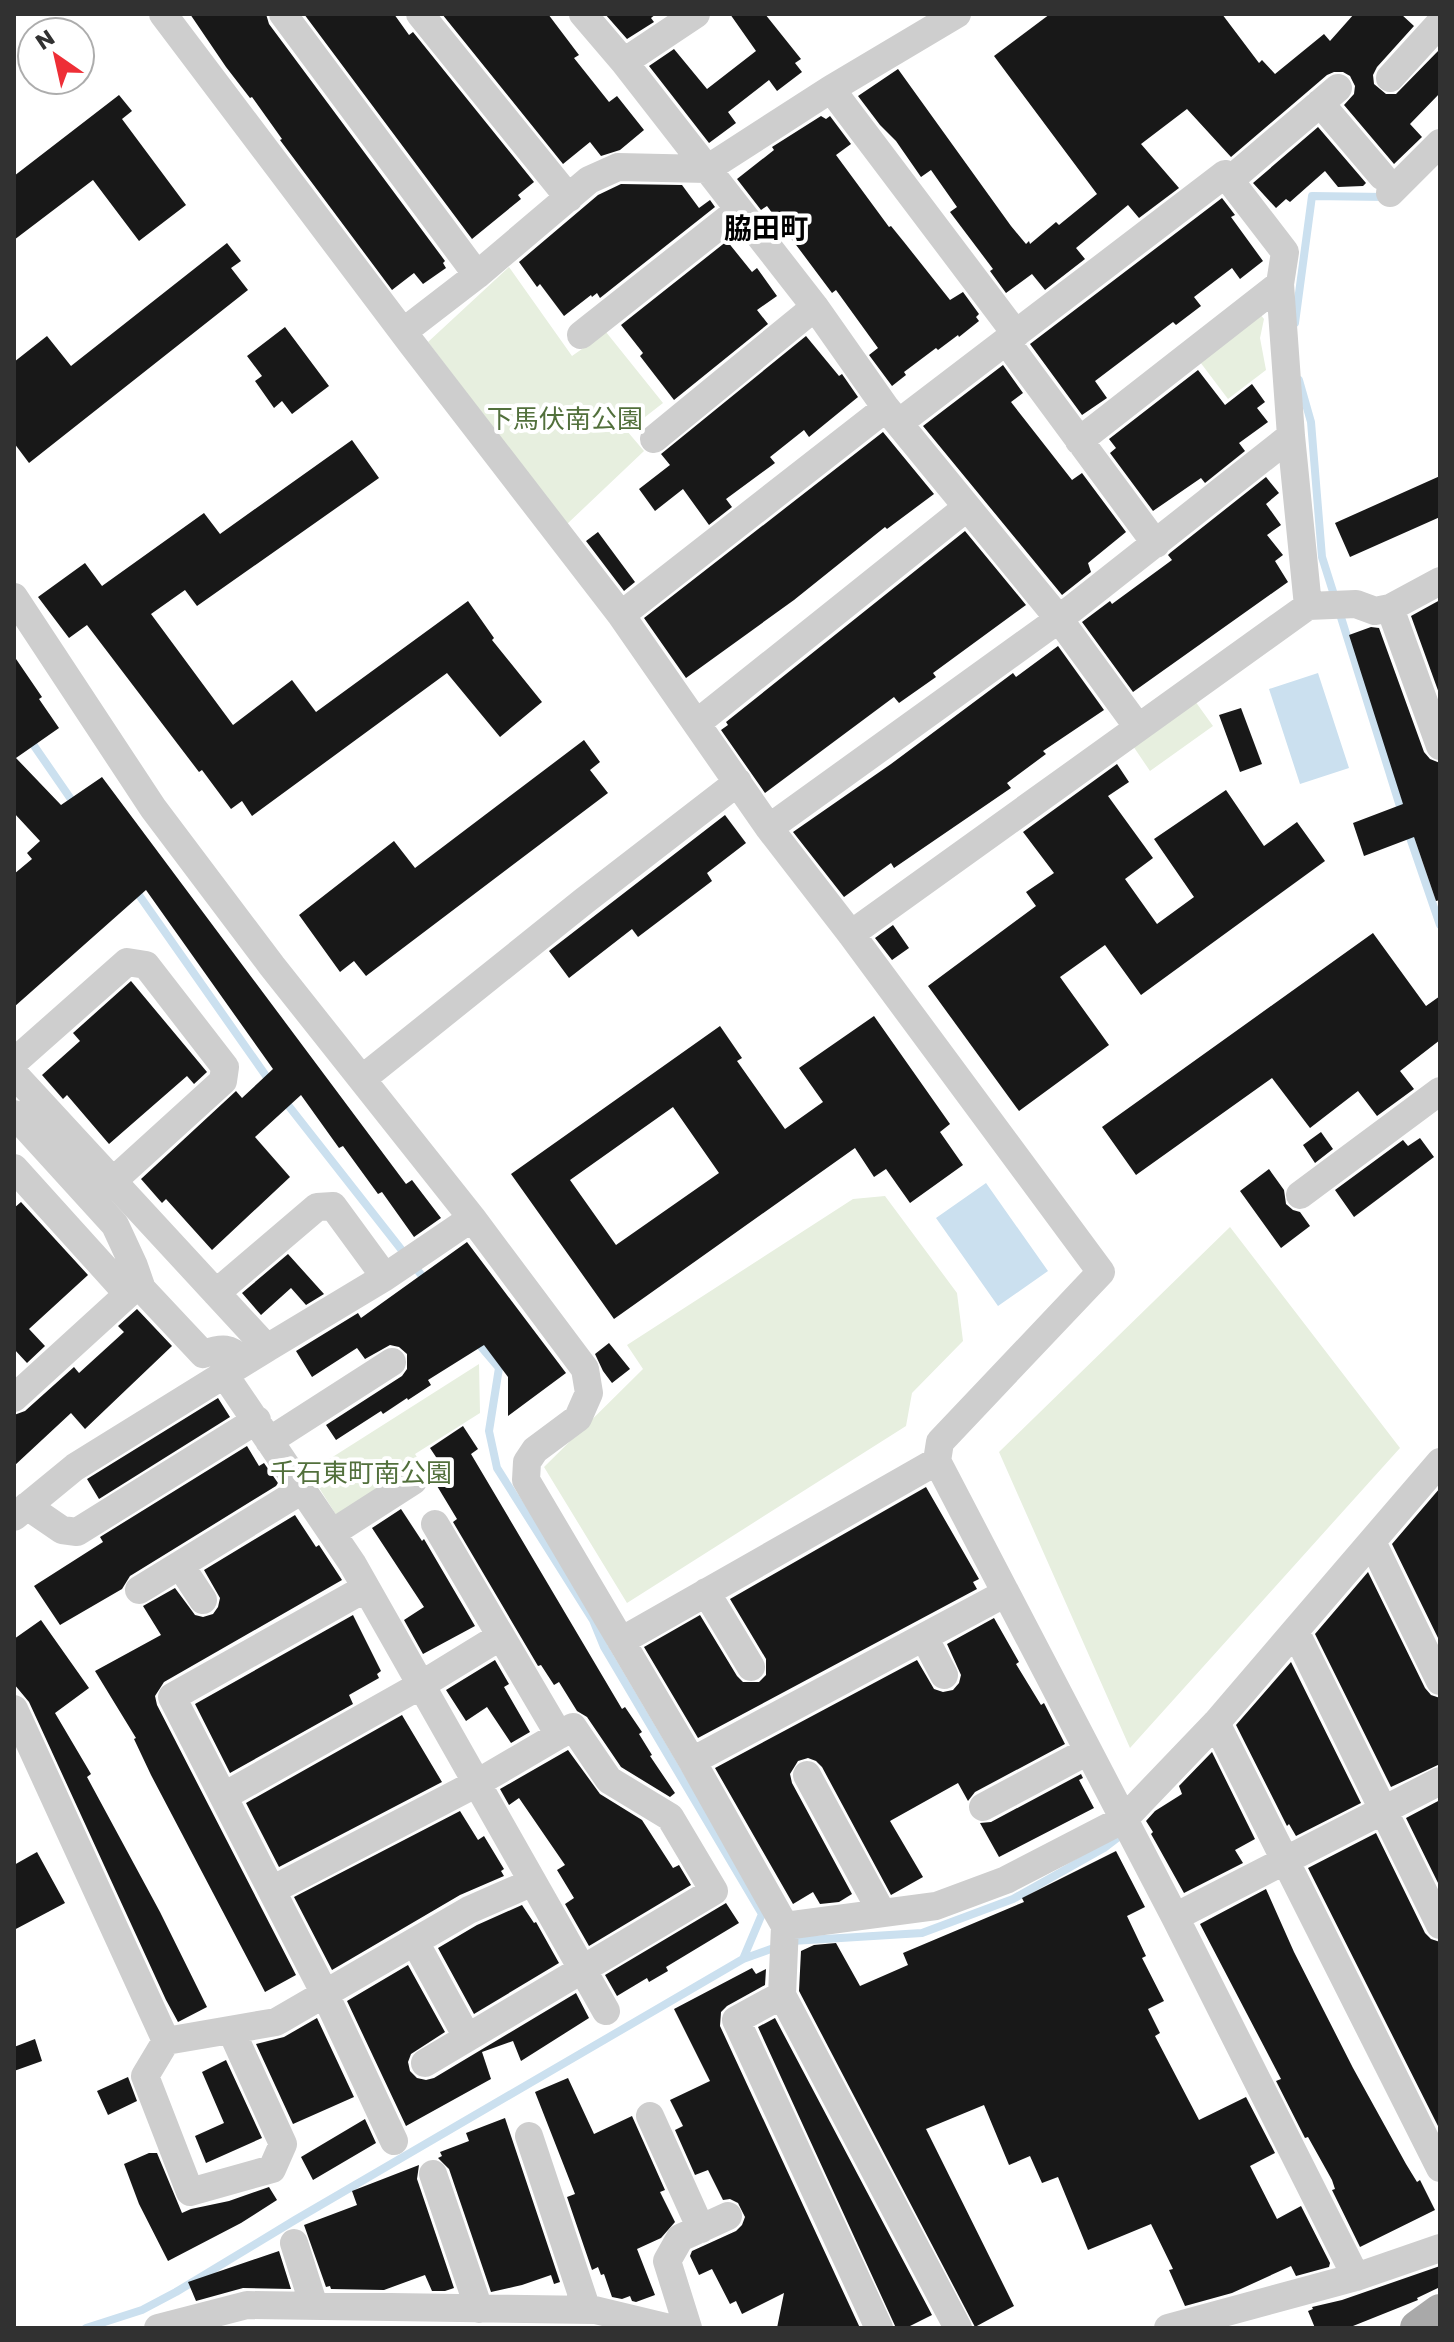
<svg xmlns="http://www.w3.org/2000/svg" width="1454" height="2342" font-family="Poppins,'Noto Sans JP',sans-serif">
<rect width="100%" height="100%" fill="#fff"/>
<!-- green -->
<path fill="#e7efdf" d="M509,267l63,89 34,-24 57,71 -36,28 17,20 -78,74 -138,-183z
M1255,308l9,11 -4,19 6,32 -38,29 -34,-45z
M1195,701l18,25 -63,45 -17,-25z
M885,1196l72,97 6,48 -51,52 -6,33 -279,177 -83,-136 99,-98 -16,-24 226,-146z
M1230,1227l170,221 -270,300 -131,-296z
M479,1364l1,49 -65,41 9,14 -84,53 -31,-49z"/>
<!-- water -->
<path fill="#cbe0ef" d="M1318,673l31,95 -49,16 -31,-95z
M986,1183l62,88 -50,35 -62,-88z"/>
<g fill="none" stroke-linecap="round" stroke-linejoin="round">
<!-- stream -->
<path stroke="#cbe0ef" stroke-width="8" d="M1295,323l17,-127 74,1
M1299,380l12,42 11,135 13,41
M1339,611l64,205
M28,737l47,68
M1407,829l33,96
M134,888l137,195
M284,1100l142,181
M476,1341l23,27 -10,63 8,37 96,152 11,27 158,267 -19,45
M792,1941l130,-8 91,-34 91,-51 17,-13
M86,2328l56,-18 34,-18 119,-72 448,-261 36,-13"/>
</g>
<!-- building -->
<path fill="#181818" fill-rule="evenodd" d="M190,14h76l3,10 176,237 -2,2 3,5 -23,16 -9,-11 -22,17 -112,-150 2,-1 -30,-42 -2,1 -24,-31z
M304,14h90l15,21 4,-3 121,150 -16,13 3,4 -49,40z
M442,14h106l31,41 -5,3 35,44 8,-6 27,34 -24,20 -19,6 -11,-14 -27,22z
M605,14h51l-5,4 3,4 -27,17z
M730,14h35l36,45 -6,4 7,9 -25,19 -8,-11 -41,32 8,11 -27,20 -60,-77 25,-17 33,40 49,-38z
M1050,14h172l37,49 3,-3 13,14 49,-40 6,7 24,-27h47l13,12 -37,41 -4,8 1,9 12,10h10l43,-44 1,43 -30,31 12,13 -28,27 -50,-59 10,-11 1,-8 -5,-10 -7,-4h-9l-7,3 -96,82 -44,-48 -46,35 38,44 -40,30 -11,-13 -52,43 9,11 -40,31 -13,-16 -26,19 -16,-22 3,-2 -43,-57 7,-5 -26,-37 -10,7 -25,-36 -16,-16 -22,-29 40,-27 113,157 15,18 3,-3 1,3 26,-22 3,3 38,-31 -103,-138z
M119,95l13,16 -10,8 64,86 -47,36 -46,-61 -79,60v-64z
M821,116l5,3 4,-3 21,28 -15,11 53,72 2,-1 13,16 46,58 13,-8 16,22 -3,3 3,4 -20,16 -1,-2 -20,15 -2,-2 -32,24 2,3 -14,11 -23,-31 9,-7 -42,-58 -4,3 -65,-87 -6,4 -24,-31 37,-29 -2,-3z
M1318,127l48,56 -3,3 -25,1 -13,-16 -35,31 -4,-3 -10,9 -23,-25z
M621,184l61,1 17,23 11,-8 5,7 -115,91 -3,-5 -5,4 -1,-2 -27,21 -24,-32 -3,3 -18,-25 79,-67z
M1222,198l13,17 -4,2 32,44 -23,18 -8,-11 -38,29 7,9 -25,19 -3,-3 -78,59 12,17 -25,17 -52,-71z
M727,241l25,31 5,-4 20,28 -20,14 11,14 -94,76 -34,-44 3,-3 -22,-28z
M227,243l14,18 -10,7 17,22 -219,173 -15,-20v-81l33,-26 24,30z
M285,327l44,59 -37,28 -10,-13 -8,7 -19,-27 7,-5 -15,-20z
M806,336l33,40 3,-2 16,23 -49,40 -5,-7 -34,27 5,6 -49,36 6,8 -23,18 -26,-36 -28,22 -16,-22 31,-24 -9,-11z
M1003,365l20,28 -12,9 61,78 10,-7 44,59 -38,31 3,9 -29,23 -139,-169z
M1198,370l27,35 27,-21 13,18 -8,6 11,14 -29,21 6,8 -40,32 -4,-5 -48,33 -43,-58 6,-5 -7,-9z
M883,432l51,62 -47,35 -2,-2 -91,73 -108,78 -42,-60z
M352,440l27,38 -182,128 -12,-16 -34,24 82,111 59,-45 24,32 152,-111 26,37 -2,2 50,62 -42,35 -53,-64 -195,143 -10,-15 -11,8 -29,-39 -3,2 -112,-147 -18,13 -31,-41 47,-34 17,23 102,-73 16,21z
M1440,476v41l-90,40 -15,-34z
M1266,477l13,16 -13,11 15,21 -14,10 16,20 -8,6 13,21 -155,110 -51,-70 28,-21 2,3 60,-44 -4,-5 2,-2z
M965,531l61,74 -93,68 3,4 -37,26 -5,-6 -129,96 -44,-63 7,-5 -2,-3z
M598,532l37,50 -11,9 -38,-50z
M1440,600v96l-29,-80z
M1371,627l8,1 45,124 6,7 10,4v137l-4,1 -22,-64 -50,19 -11,-33 50,-19 -54,-169z
M1058,646l46,64 -61,41 3,3 -39,29 4,5 -117,80 -3,-5 -47,34 -51,-65 98,-68 122,-91 3,4z
M14,656l28,41 -3,2 20,29 -43,30 45,47 41,-28 304,407 6,-4 29,38 -27,19 -32,-45 -4,2 -35,-48 -4,2 -38,-53 -46,42 35,40 -78,73 -46,-51 -4,4 -21,-24 95,-88 6,7 31,-29 -127,-179 -132,117v-133l18,-15 -5,-6 13,-12 -26,-28z
M1241,708l21,56 -22,8 -21,-57z
M584,740l16,22 -10,8 18,23 -242,183 -12,-15 -14,11 -41,-57 95,-74 21,27z
M1117,764l12,18 -21,14 45,62 -28,21 32,45 37,-27 -40,-58 72,-49 38,56 33,-24 28,39 -184,134 -36,-50 -45,32 49,68 -90,66 -91,-125 108,-80 -10,-14 28,-19 -31,-41z
M725,815l21,28 -39,30 5,8 -74,56 -6,-8 -63,49 -20,-27z
M893,925l16,23 -17,12 -17,-22z
M1373,933l53,73 14,-10v44l-40,31 14,18 -37,27 -19,-25 -48,37 -38,-50 -136,97 -34,-48z
M131,981l76,91 -13,12 -7,-8 -78,68 -42,-49 -4,4 -21,-24 38,-34 -7,-8z
M874,1016l76,108 -10,8 23,33 -53,38 -24,-34 -12,8 -19,-29 -241,171 -103,-145 209,-148 22,32 -5,3 48,68 38,-27 -24,-34zM673,1107l46,66 -103,72 -46,-65z
M1321,1132l12,17 -18,14 -12,-18z
M1420,1138l14,19 -80,60 -19,-27 68,-50 5,6z
M1269,1169l15,21 2,14 7,6 7,2 10,14 -29,22 -41,-57z
M21,1202l67,73 -59,54 16,17 -18,17 -13,-14v-141z
M467,1242l99,131 -58,43v-39l-24,-32 -56,35 3,5 -23,15 -1,-2 -24,16 -2,-3 -45,29 -10,-15 76,-49 5,-7v-15l-8,-7 -9,-2 -25,14 -8,-11 -45,29 -16,-26 62,-38 3,5z
M288,1254l36,40 -18,11 -15,-17 -30,27 -19,-22z
M137,1309l35,37 -87,83 -14,-16 -57,53v-51l11,-4 49,-44 5,6 45,-41 -6,-6z
M609,1343l21,26 -18,14 -9,-12 -8,-17z
M218,1398l12,19 -131,82 -12,-20z
M463,1426l15,23 -7,5 151,255 3,-2 17,25 -3,2 13,21 -2,1 25,37 -5,4 -49,-30 -34,-50 -10,-6 -18,-29 -5,3 -13,-20 -3,1 -85,-144 4,-3 -29,-48 12,-8 -10,-15z
M247,1446l12,20 5,-3 14,20 -2,3 -146,90 -8,13 -62,36 -26,-39 69,-44 -3,-5z
M926,1487l53,92 -6,3 4,7 -279,149 -54,-91 56,-32 37,61 6,6h16l7,-7v-16l-36,-60z
M1440,1488v154l-48,-98z
M401,1509l21,32 2,-2 51,87 -52,28 -19,-34 20,-13 -52,-79z
M295,1515l21,32 3,-2 23,35 -178,102 -9,14 2,9 139,270 -31,17 -114,-217 -17,-36 2,-1 -41,-67 66,-36 -18,-29 32,-18 20,27 8,2 10,-3 5,-7 2,-9 -16,-28z
M1368,1572l57,116 6,7 9,3v66l-49,23 -76,-153z
M353,1615l28,56 -4,3 2,4 -30,17 4,9 -123,69 -35,-69z
M994,1618l25,44 -3,2 25,41 3,-2 21,41 -90,48 -7,9 -10,-18 -68,38 33,56 -32,18 -69,-128 -6,-6 -8,-3 -10,3 -8,13 2,9 60,111 -13,8 -19,2 -7,-12 -20,12 -78,-136 202,-108 17,29 9,3 10,-2 6,-7 2,-8 -14,-31z
M41,1620l48,68 -34,25 36,61 -4,3 73,135 47,95 -27,14 -2,1 -12,-22 -137,-298 -15,-18v-45z
M495,1660l14,24 -5,3 26,45 -19,11 -24,-36 -21,14 -20,-31z
M1291,1662l70,141 -65,33 -7,-12 -2,2 -51,-101z
M402,1715l40,67 -163,85 -33,-64z
M568,1750l32,44 42,26 31,48 6,-3 12,20 -102,61 -24,-42 9,-6 -17,-28 8,-5 -46,-67 -10,7 -9,-16z
M1212,1752l43,87 -20,11 8,13 -59,30 -29,-52 -4,-7 2,-2 -7,-11 9,-10 27,-17 -3,-8z
M1081,1774l2,4 -4,2 15,28 -95,49 -19,-34 11,-1z
M1440,1800v87l-34,-69z
M460,1811l18,29 6,-4 20,33 -3,2 3,5 -44,19 -128,75 -38,-73z
M1376,1833l49,100 6,6 9,3v188l-132,-262z
M1116,1851l29,56 -18,9 19,40 -4,2 22,43 -16,8 12,24 -5,3 44,84 47,-23 29,56 -25,13 27,53 24,-13 29,57 -1,4 -33,9 -5,-10 -59,27 -47,13 -16,-36 4,-1 -22,-45 -63,26 -30,-73 -16,6 -12,-27 -21,9 -25,-60 -58,24 88,177 -39,21 -176,-336 2,-40 13,-6 22,-2 24,43 48,-21 -5,-12 121,-51 -2,-4z
M37,1852l28,51 -51,27v-65z
M1266,1889l28,63 59,116 53,96 11,18 3,-2 15,30 -75,37 -28,-57 3,-1 -3,-9 -24,-43 -3,1 -29,-57 5,-2 -81,-155z
M726,1903l13,20 -73,44 2,4 -19,11 -2,-4 -30,18 -12,-21z
M522,1905l12,18 2,-1 23,41 -85,51 -36,-66 39,-23z
M408,1965l37,67 -34,22 -3,8 2,9 7,7 9,2 8,-2 142,-85 13,25 -68,43 -8,-20 -31,11 9,27 -85,47 -59,-125z
M752,1968l4,6 10,-5 -1,16 -38,21 -6,6 -1,14 140,302h-83l7,-35 -42,21 -6,-13 -6,3 -18,-35 -13,6 -9,-19 2,-5 44,-20 6,-6 3,-8 -7,-14 -8,-4 -7,1 -15,-30 -13,5 -20,-45 8,-4 -13,-26 40,-19 -36,-72z
M317,2018l37,79 -61,27 -37,-80 28,-7z
M775,2018l157,297 -26,13h-10l-138,-301z
M35,2039l7,22 -28,10v-24z
M226,2060l36,78 -56,25 -11,-27 29,-13 -22,-51z
M128,2077l9,24 -29,14 -11,-24z
M568,2078l26,56 38,-18 33,74 -5,2 15,30 -14,16 -24,11 18,46 -19,7 -4,-1 -2,-5 -8,3 -10,-2 -8,-23 -3,1 -3,-8 -6,3 -25,-73 8,-3 -40,-102z
M505,2118l55,164 -6,2 -3,-9 -29,10 -31,7 -42,-123 -11,-11 4,-2 -2,-4 29,-11 -3,-8z
M365,2119l11,24 -63,37 -12,-23z
M149,2153h8l25,60 9,-4 38,-8 40,-14 8,13 -36,23 -73,38 -29,-57 -15,-40z
M419,2165l-2,14 37,109 -9,3h-13l-7,-16 -41,15 -53,-1 -1,-3 -4,1 -22,-62 53,-20 -5,-14z
M279,2251l12,38 -48,-1 -47,13 -8,-19z
M1440,2266v21l-23,11 1,2 -70,28h-33l-7,-17 5,-2 -1,-2 30,-7z"/>
<g fill="none" stroke-linecap="round" stroke-linejoin="round">
<!-- minor -->
<path stroke="#cecece" stroke-width="28" d="M163,14l249,330 209,271 148,213 82,106 250,338 -161,170 -3,19 238,456 181,360
M283,14l194,261
M420,14l149,184
M583,14l41,48 191,245 71,101 173,211 78,107
M624,62l72,-48
M1390,78l50,-55
M831,89l185,245
M1320,103l62,73
M1230,180l108,-92
M1390,193l50,-50
M403,332l74,-57 112,-95 29,-13 89,2 124,-80 126,-75
M581,335l158,-125
M1006,341l150,203
M654,439l161,-132
M1079,441l201,-157
M14,597l139,211 119,158 200,252 113,151 4,24 -11,25 -43,32 -8,12 -1,18 166,281 93,165 -3,69 176,333
M1308,606l48,-2 19,7 15,-3 50,-27
M1390,608l50,138
M621,615l265,-207
M697,723l269,-215
M769,828l290,-209 232,-183
M851,934l457,-328 -17,-170 -11,-152 5,-32 -60,-78 -325,248
M14,1062l113,-100 19,3 79,102 -2,14 -110,100
M14,1074l253,274 -192,119 -61,50
M362,1079l222,-178 154,-119
M14,1114l101,111 19,41 8,23 61,65c20,-7 26,-7 42,7
M14,1168l114,126 -114,104
M1300,1195l140,-104
M216,1293l101,-86 16,-1 52,71
M267,1348l118,-71 87,-59
M224,1374l128,189 254,448
M269,1441l123,-79
M27,1506l35,24 15,2 180,-112
M332,1533l81,-52
M1372,1542l68,139
M180,1565l23,35
M366,1588l-194,109 153,297 69,147
M139,1590l163,-100
M706,1592l45,75
M1295,1631l145,294
M924,1637l20,38
M621,1641l316,-180
M14,1709l152,332 110,-19 193,-112 64,-28
M1216,1723l224,445
M692,1761l312,-167
M807,1775l75,138
M224,1796l197,-111 80,-49
M983,1807l105,-56
M272,1890l205,-107 82,-48 -124,-211
M1175,1917l265,-136
M785,1926l151,-20 70,-26 118,-61 92,-96 224,-261
M415,1942l52,95
M782,1995l-46,25 143,308
M166,2041l-21,35 45,116 82,-23 11,-25 -52,-114
M425,2063l289,-172 -44,-74 -61,-37 -36,-53 -14,8
M650,2116l51,113
M529,2136l58,174
M433,2174l46,135
M294,2243l20,63
M158,2328l89,-23 348,5 75,18
M688,2328l-21,-67 13,-23 48,-22
M1168,2328l188,-51 84,-29"/>
<!-- major -->
<path stroke="#a9a9a9" stroke-width="36" d="M1418,2328l22,-16"/>
</g>
<g text-anchor="middle" dominant-baseline="central" stroke-width="8" stroke-linejoin="round" paint-order="stroke">
<!-- park labels -->
<g font-size="26" fill="#52703c" stroke="#fff">
<text x="565" y="419">下馬伏南公園</text>
<text x="361" y="1473">千石東町南公園</text>
</g>
<!-- neighbourhood labels -->
<g font-size="28" font-weight="bold" fill="#000" stroke="#fff">
<text x="766" y="228">脇田町</text>
</g>
</g>
<!-- border -->
<rect width="1454" height="2342" fill="none" stroke="#313131" stroke-width="32"/>
<!-- north arrow -->
<g transform="translate(56 56) rotate(326)"><circle r="38" fill="#ffffff" stroke="#adadad" stroke-width="2"/>
<path d="M0-6L14 30L0 20L-14 30Z" fill="#ee2e36"/>
<text y="-12" font-size="22" font-weight="bold" text-anchor="middle" fill="#313131">N</text>
</g>
</svg>
